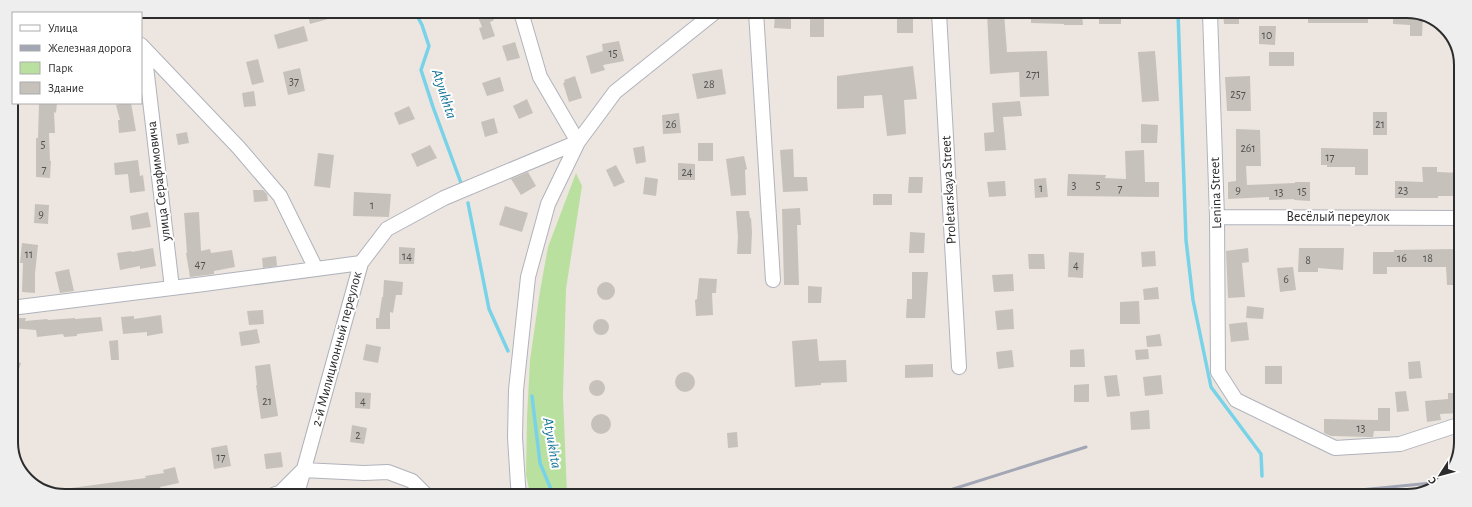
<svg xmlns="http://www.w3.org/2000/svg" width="1472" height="507" font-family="'Alegreya Sans',sans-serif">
<rect width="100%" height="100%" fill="#ede6e0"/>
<!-- green -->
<path fill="#bae0a0" d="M576,173l6,13 -16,103 -3,107 4,98h-37l-4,-19 1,-58 3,-57 10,-69 8,-44z"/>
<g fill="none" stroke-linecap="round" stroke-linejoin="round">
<!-- stream -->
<path stroke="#79d3e8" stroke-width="3.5" d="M415,12l7,13 7,21 -8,24 12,37 28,76
M1178,13l8,227 7,60 18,87 50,67 1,22
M468,203l21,106 19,42
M532,396l8,67 13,31"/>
</g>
<!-- building -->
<path fill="#c6c1bb" d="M307,12h19l2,7 -18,5z
M476,12h15l3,8 -4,2 5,14 -12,4 -4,-12 3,-1z
M897,13h16v20h-16z
M987,13h17l3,39 40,-1 2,45 -29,1 -1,-25 -29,2z
M1031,13h51l1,12h-19v-1l-33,-1z
M1099,13h22v11h-22z
M1223,13h16v11h-15z
M1308,14h60v9h-60z
M1393,14h30l-1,22h-12v-11l-17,-1z
M775,15h16v14l-17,-1z
M810,19h14v18h-14z
M304,26l4,15 -30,8 -4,-14z
M1259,26h17l-1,19 -16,-1z
M619,41l5,20 -21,4 2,5 -14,4 -5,-18 17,-5 -1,-7z
M515,42l5,16 -13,3 -5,-15z
M1155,51l4,50 -17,1 -4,-50z
M1269,52h25v14h-25z
M258,59l6,23 -12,3 -6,-23z
M913,66l4,33 -13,1 2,34 -19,2 -5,-41 -18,1v12l-27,1v-33z
M300,68l5,23 -17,4 -5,-23z
M722,69l4,25 -29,5 -5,-25z
M575,76l7,22 -13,4 -6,-19 2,-1 -1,-2z
M1250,76l1,35h-24l-2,-34z
M500,77l4,14 -17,5 -5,-13z
M254,91l2,15 -12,1 -2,-14z
M527,99l6,14 -14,6 -6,-13z
M1020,101l2,15 -19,1 3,33 -21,1 -1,-18 10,-1 -2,-29z
M39,103h18l-1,10 -2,-1 1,21h-6l1,28h1l-1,17 -14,-1v-39h2z
M123,103h8l5,28 -17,2 -1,-13h2l-4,-15z
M409,106l6,13 -16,6 -5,-12z
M1373,112h14v23h-14z
M679,113l2,20 -18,1 -1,-19z
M494,118l4,15 -13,4 -4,-15z
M1141,124l17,1 -1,18h-16z
M1236,129l24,1 1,36h-15l1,19 48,-2v-1h15v19l-16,-1v-1l-25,1v-3l-41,2v-17l8,-1z
M187,132l2,11 -11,2 -2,-11z
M698,143h15v18h-15z
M430,145l7,13 -20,9 -6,-13z
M644,146l2,16 -10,2 -3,-16z
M1321,148l47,1v26h-13v-8h-28v-2h-6z
M793,149l1,28h13l1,14 -25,1 -3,-42z
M1144,150l1,32h14v15l-92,-1 1,-22 38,1 -1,3 21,1 -1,-28z
M318,153l16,2 -4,33 -16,-2z
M744,156l3,13 -2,1 1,25 -15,1 -5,-37z
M138,160l2,16 3,-1 2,16 -15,2 -2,-19 -13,1 -1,-12z
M678,163l17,1v16h-17z
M616,165l9,17 -11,5 -8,-17z
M1422,167h15v5l23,1v23h-22v2h-43v-17l28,1z
M528,172l8,14 -15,9 -10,-16z
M645,177l13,2 -2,17 -13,-2z
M909,177h14l-1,16h-14z
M1046,178l2,19 -13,1 -1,-19z
M1005,181l1,15 -17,1 -2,-15z
M253,190h10l4,4 1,7 -14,1z
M354,192l37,2 -2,23 -36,-1z
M873,194h19v11h-19z
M35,204l14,1 -1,19 -14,-1z
M505,206l23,7 -6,19 -23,-7z
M800,208l1,17h-4l2,60h-15l-2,-76z
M736,211h13l1,7h1l1,14 -1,22h-14l1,-17z
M148,212l3,15 -19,3 -2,-14z
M199,212l2,39 9,-2 1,4 21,-3 3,17 -21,4v3l-24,3 -4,-24h1l-3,-40z
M910,232l15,1 -1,20h-15z
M22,243l16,2 -3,29v19l-13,-1 1,-29h-3z
M399,247l16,1 -1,16h-15z
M153,248l3,18 -16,3v-3l-20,4 -3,-17 14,-2 1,1z
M1248,248l1,14 -7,1 3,34 -17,1 -2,-47z
M1299,248h45l-1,22 -25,-2v4h-20z
M1455,249l2,36h-10l-1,-18h-59v7h-14v-22h21v-2z
M1155,251l1,15 -14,1 -1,-15z
M1069,252l15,1 -1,25 -15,-1z
M1028,254h16l1,15h-16z
M276,256l1,10 -14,2 -1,-10z
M1293,267l3,23 -16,2 -3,-24z
M69,269l5,22 -14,2 -5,-21z
M912,272h16l-3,46h-19l1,-19h5z
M1013,274l1,17 -20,1 -2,-17z
M699,278l18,1 -1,14h-4l1,22 -17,1 -1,-16 2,-1z
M384,280l19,2 -1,13h-6l-3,18 -3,-1v17h-14v-11h3l3,-21h1z
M597 291a9 9 0 1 1 18 0a9 9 0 1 1-18 0Z
M808,286l14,1 -1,16h-13z
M1158,287l1,12 -15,1 -1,-11z
M1139,301l1,23h-20v-22z
M1247,306l17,2 -1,11 -17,-1z
M1013,309l1,20 -17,1 -2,-19z
M263,310l1,14 -15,1 -2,-14z
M161,315l2,18 -16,3v-4l-24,2 -2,-17 13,-1v3z
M101,317l2,14 -26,3v2l-13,1 -1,-3 -26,3 -1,-7 -25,-2 2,-10h13l-1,3 22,-2 1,1 27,-2v1z
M593 327a8 8 0 1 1 16 0a8 8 0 1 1-16 0Z
M1247,322l2,18 -18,2 -2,-18z
M257,329l3,14 -19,3 -2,-14z
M1160,334l2,12 -15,1 -1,-11z
M817,339l2,22 27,-1 1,22 -26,1v2l-26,2 -3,-46z
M118,340l1,20h-8l-2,-19z
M366,344l15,3 -3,16 -15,-3z
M1084,349l1,18h-15v-17z
M1148,349l1,10 -13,1 -1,-10z
M1012,350l2,17 -16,2 -2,-17z
M11,360l10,3 -8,24h-2z
M1420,361l2,17 -13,1 -1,-17z
M270,364l8,52 -17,3 -5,-34h1l-2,-19z
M933,364v13l-28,1v-13z
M1265,366h17v18h-17z
M675 382a10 10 0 1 1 20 0a10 10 0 1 1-20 0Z
M1117,375l3,21 -13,1 -3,-21z
M1161,375l2,19 -18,2 -2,-19z
M589 388a8 8 0 1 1 16 0a8 8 0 1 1-16 0Z
M1089,384v18h-15v-17z
M1406,391l3,20 -12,1 -2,-20z
M355,392l16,1 -1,16 -15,-1z
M1448,393h11v20l-19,1 1,6 -14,2 -2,-21 23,-2z
M1378,408h12v23h-16l-1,6h-3l-39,-1 -7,-3v-14l54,1z
M1149,410l1,19 -19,1 -1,-18z
M591 424a10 10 0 1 1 20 0a10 10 0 1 1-20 0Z
M352,425l15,3 -3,16 -14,-2z
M737,432l1,15 -10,1 -1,-15z
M227,445l4,21 -17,3 -3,-21z
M281,452l2,15 -17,2 -2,-15z
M175,467l4,16 -19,4 1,2 -17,3v1h-72l-1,-5 75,-10 -1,-2 19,-3 -1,-3z"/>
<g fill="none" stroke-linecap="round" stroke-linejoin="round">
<!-- minor casing -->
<g stroke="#b0b3bc" stroke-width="16">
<path id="minor" d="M114,11l6,2
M521,12l19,65 38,65
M756,12l17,268
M939,13l20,354
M1210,13l7,204 1,155 18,28 99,48 65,-4 58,-19
M141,45l98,103 41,48 36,73
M144,49l28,239
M11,103l2,-25
M1217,217l243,1
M11,308l193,-24 157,-21
M275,494l5,-1 23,-23 61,3 24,-1 24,9 13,13
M297,494l64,-231 26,-34 57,-31 134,-56
M519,494l-1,-9 -3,-48 1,-47 12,-113 20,-73 30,-62 37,-50 100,-80"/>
</g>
<!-- minor -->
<use href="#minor" stroke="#fff" stroke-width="14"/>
<!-- rail -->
<path stroke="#a2a6b5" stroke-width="3" d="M934,495l152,-48
M1298,496l144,-14
M1390,496l24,-2"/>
</g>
<g text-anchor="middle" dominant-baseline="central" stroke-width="4" stroke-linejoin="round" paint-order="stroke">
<!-- number labels -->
<g font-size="12" fill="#525150">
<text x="1267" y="35">10</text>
<text x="613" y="53">15</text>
<text x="1033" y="74">271</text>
<text x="294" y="81">37</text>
<text x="709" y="84">28</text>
<text x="1238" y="94">257</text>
<text x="671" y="124">26</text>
<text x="1380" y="124">21</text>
<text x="43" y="144">5</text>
<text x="1248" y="148">261</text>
<text x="1330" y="157">17</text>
<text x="44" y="169">7</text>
<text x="687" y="172">24</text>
<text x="1074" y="185">3</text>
<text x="1098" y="185">5</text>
<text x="1041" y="188">1</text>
<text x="1120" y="188">7</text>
<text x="1238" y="190">9</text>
<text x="1403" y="190">23</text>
<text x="1302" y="191">15</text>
<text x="1279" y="192">13</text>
<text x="372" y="205">1</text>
<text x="41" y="214">9</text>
<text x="29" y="254">11</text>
<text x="407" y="256">14</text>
<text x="1402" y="258">16</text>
<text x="1428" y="258">18</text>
<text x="1308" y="260">8</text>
<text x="200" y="264">47</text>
<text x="1076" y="265">4</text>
<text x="1286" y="279">6</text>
<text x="267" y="401">21</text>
<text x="363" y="401">4</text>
<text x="1361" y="428">13</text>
<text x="358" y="435">2</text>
<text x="221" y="457">17</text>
</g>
<!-- street labels -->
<g font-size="14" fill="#2c2c2c" stroke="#fff">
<text transform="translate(159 181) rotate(-97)">улица Серафимовича</text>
<text transform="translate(949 190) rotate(-93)">Proletarskaya Street</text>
<text transform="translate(1216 193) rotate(-92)">Lenina Street</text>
<text x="1338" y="217">Весёлый переулок</text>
<text transform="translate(337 349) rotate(-75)">2-й Милиционный переулок</text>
</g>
<!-- water labels -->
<g font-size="15" font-style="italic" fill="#157497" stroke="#fff">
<text transform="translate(444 94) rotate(72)">Atyukhta</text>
<text transform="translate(552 443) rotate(80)">Atyukhta</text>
</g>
</g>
<!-- crop -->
<path d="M0 0H1472V507H0ZM65 18H1407A47 47 0 0 1 1454 65V442A47 47 0 0 1 1407 489H65A47 47 0 0 1 18 442V65A47 47 0 0 1 65 18Z" fill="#eee" fill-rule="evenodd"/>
<path fill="none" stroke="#2c2c2c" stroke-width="2" d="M65 18H1407A47 47 0 0 1 1454 65V442A47 47 0 0 1 1407 489H65A47 47 0 0 1 18 442V65A47 47 0 0 1 65 18Z"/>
<!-- legend -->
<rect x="12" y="12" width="130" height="92" fill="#ffffff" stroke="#ababab"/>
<rect x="20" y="25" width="20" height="6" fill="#ffffff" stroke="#ababab"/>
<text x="48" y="32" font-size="12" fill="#2c2c2c">Улица</text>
<rect x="20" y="45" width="20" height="6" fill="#a2a6b5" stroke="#ababab"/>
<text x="48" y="52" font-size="12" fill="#2c2c2c">Железная дорога</text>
<rect x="20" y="62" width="20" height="12" fill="#bae0a0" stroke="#ababab"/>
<text x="48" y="72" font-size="12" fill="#2c2c2c">Парк</text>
<rect x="20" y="82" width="20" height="12" fill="#c6c1bb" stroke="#ababab"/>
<text x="48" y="92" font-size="12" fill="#2c2c2c">Здание</text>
<!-- north arrow -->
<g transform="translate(1440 475) rotate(234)" stroke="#ffffff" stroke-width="3" paint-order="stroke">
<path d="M0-3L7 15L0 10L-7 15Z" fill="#2c2c2c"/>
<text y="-6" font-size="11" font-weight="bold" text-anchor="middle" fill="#2c2c2c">С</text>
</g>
</svg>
